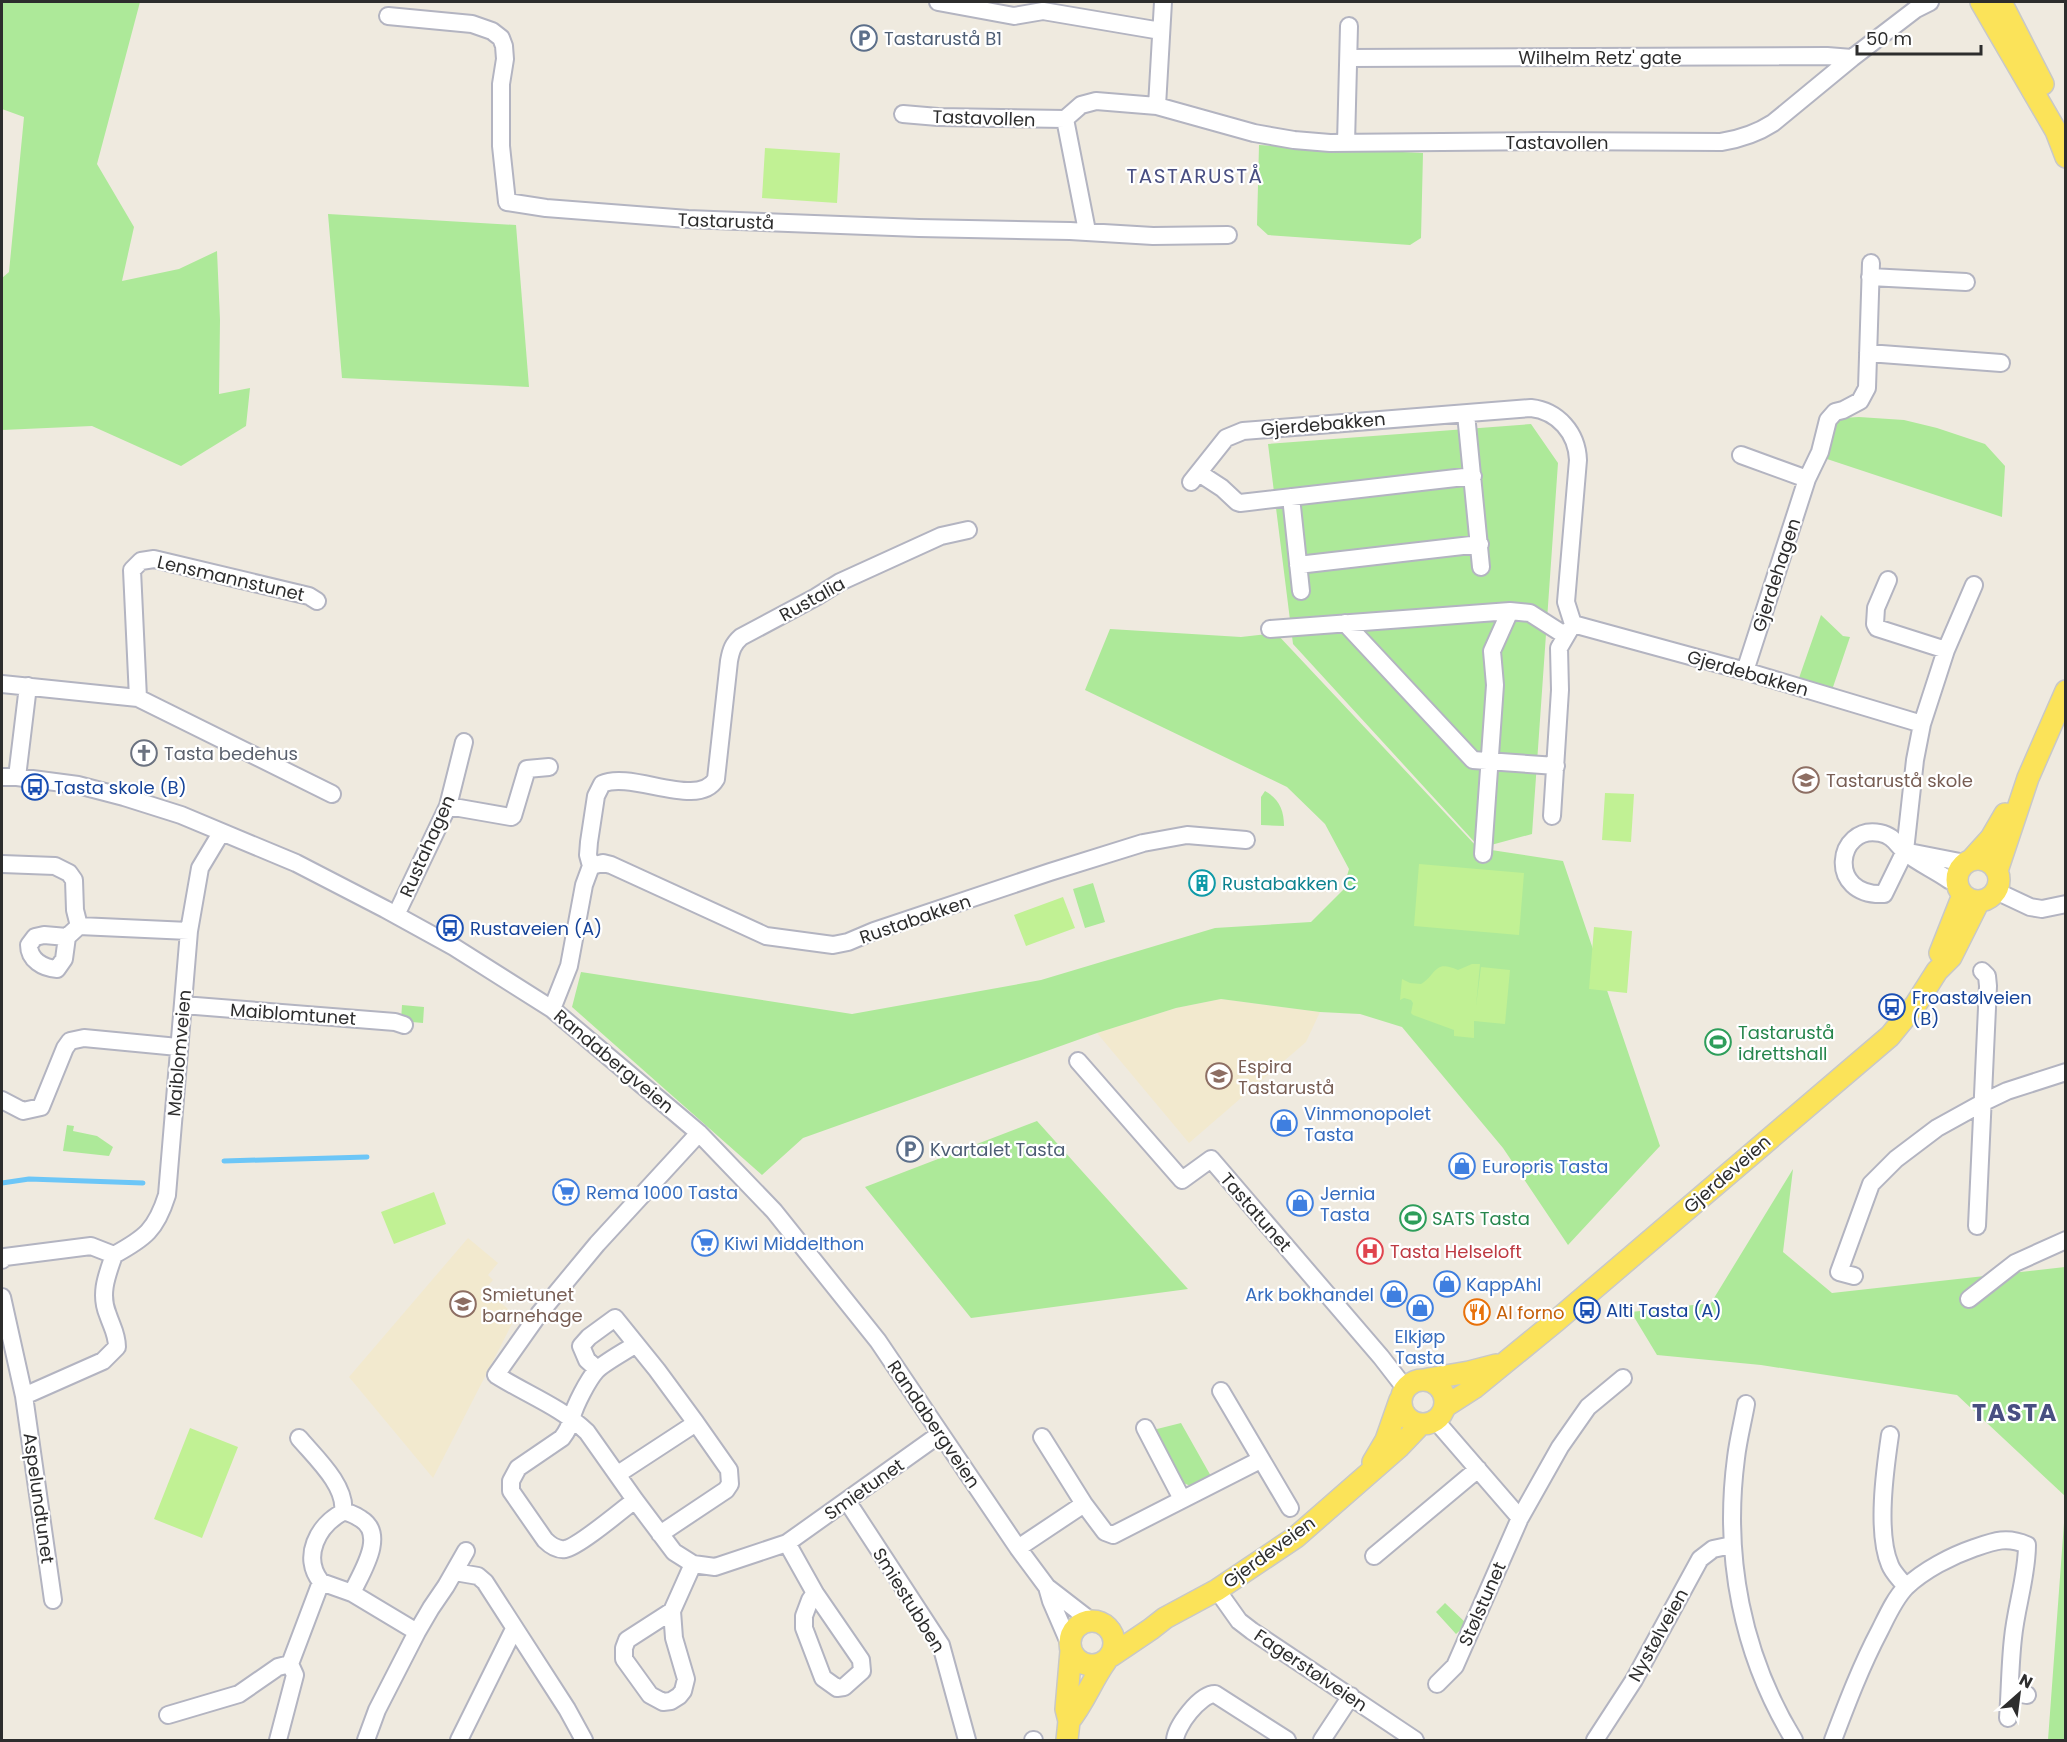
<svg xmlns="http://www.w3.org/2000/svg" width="2067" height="1742" font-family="Poppins,sans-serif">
<rect width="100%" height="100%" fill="#efeadf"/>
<!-- education -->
<path fill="#f2e9ce" d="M1221,999l99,13 -14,30 -117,101 -92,-110 79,-25z
M468,1238l30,25 -10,12 5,5 -8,9 31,27 -83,162 -84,-101z"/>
<!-- green -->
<path fill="#ade999" d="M2,2h138l-43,162 37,63 -12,54 57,-12 38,-18 3,69 -1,74 31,-6 -4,38 -65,40 -89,-40 -90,4v-152l7,-6 15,-155 -22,-8z
M1259,145l164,8 -2,85 -11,7 -142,-10 -11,-10z
M328,214l188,11 13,162 -187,-9z
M1859,417l45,3 33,8 48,16 20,22 -3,51 -175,-58 8,-37 6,-4z
M1531,424l27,39 -26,371 -52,14 -187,-204 -25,-200z
M1821,615l22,21 7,1 -18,53 -33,-12z
M1110,629l131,8 35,-4 202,215 85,13 97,285 -92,99 -65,-97 -101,-121 -42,-13 -40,-2 -99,-13 -45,9 -79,25 -294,105 -41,37 -190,-168 9,-35 271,42 189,-34 174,-52 96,-6 32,-32 6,-21 -24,-45 -38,-37 -202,-97z
M1265,791c14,8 19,19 19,35l-23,-1v-28z
M1093,883l12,39 -20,6 -12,-39z
M402,1005l22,2 -1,16 -22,-2z
M1037,1121l151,168 -217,29 -106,-131z
M67,1125l7,1 -1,5 24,5 16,11 -4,9 -46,-5z
M1793,1169l-10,83 49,41 233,-26v229l-108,-101 -196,-30 -104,-10 -26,-43 80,-9z
M1181,1423l31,55 -19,9 -12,-5 -28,-52z
M2065,1499v241h-17l16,-217z
M1445,1603l22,21 -11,10 -20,-22z"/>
<!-- pitch -->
<path fill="#c1f194" d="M765,148l75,5 -3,50 -75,-5z
M1605,793l29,1 -3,48 -29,-2z
M1419,864l105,9 -5,62 -105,-9z
M1063,897l12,31 -49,18 -12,-31z
M1594,927l38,4 -5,62 -38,-4z
M1472,964h8l-4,42 5,-39 29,3 -5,54 -31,-3v17l-20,-2v-6l-41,-15 -2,-2 2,-10 -2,-3 -7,-2 -4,2 2,-21 8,4 11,1c16,-10 13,-25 37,-14z
M434,1192l12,32 -52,20 -13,-32z
M190,1428l48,19 -36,91 -48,-19z"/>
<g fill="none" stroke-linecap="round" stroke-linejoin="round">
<!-- stream -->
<path stroke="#6cc6f7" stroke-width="5" d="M224,1161l143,-4
M2,1183l27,-4 114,4"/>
<!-- minor casing -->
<g stroke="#b3b4c1" stroke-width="20">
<path id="minor" d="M938,2l76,14 29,-5 118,20
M388,16l84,8 20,7 9,7 3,8 1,13 -4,25v62l6,56 39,6 142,11 231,9 151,3 83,5 75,-1
M1349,58l478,-2 25,2
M1157,106l6,-104
M903,114l35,3 127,2
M1346,143l3,-117
M1087,231l-22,-112 16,-14 15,-4 61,5 97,27 40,7 36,3 212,-2 179,1c19,-3 35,-8 52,-19l79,-65 64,-49 14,-7
M1870,277l96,5
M1868,353l133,10
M1466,414l15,153
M1741,455l66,24
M1199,473l23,15 15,14 3,1 233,-27
M1191,482l35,-44 17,-7 288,-23c27,3 46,25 47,52l-12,142 7,22 -14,24 1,42 -8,126
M1291,497l10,94
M1298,565l182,-21
M1888,580l-12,28 -1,16 2,4 69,22
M1345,623l128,137 83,6
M1573,624l172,47 177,53
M1270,629l240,-18 20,2 36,23
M1745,671l62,-192 13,-27 8,-32 7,-8 8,-2 17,-9 7,-13 4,-125
M2,684l136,14 194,96
M138,698l-6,-128 9,-9 13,-2 155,37 8,5
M2,777h15l61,8 46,12 57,18 115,48 89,46 69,38 98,62 147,124 75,78 104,130 140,207 29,39 44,34
M17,777l11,-91
M448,806l63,11 2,-1 14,-47 22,-2
M1914,853l51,10
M1483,854l12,-169 -3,-34 18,-40
M2,864l53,2 14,7 5,7 1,30 4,16
M591,866l12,-3 8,2 155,71 67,9 15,-3 26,-11 176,-59 93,-29 44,-8 59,5
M1957,882l-8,-2c-14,-10 -31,-17 -44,-28 -9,-8 -11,-16 -25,-19 -44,-9 -54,64 4,61l21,-43 10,-91 7,-36 24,-74 28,-65
M1996,891l34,16 12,2 24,-5
M396,915l52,-109 16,-64
M67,937l-3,22 -7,10c-14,-1 -28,-9 -28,-24l6,-8 9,-2 23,2 12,-11 110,5
M183,1005l212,17 9,3
M552,1009l17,-43 15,-81 7,-19 -3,-11 1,-13 7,-46 6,-12c29,-14 96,26 114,-5l13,-118c2,-11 4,-17 12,-24l75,-40 24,-15 101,-46 27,-6
M1078,1061l104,119 29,-21 170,198 24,31
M2,1100l21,11 18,-4 24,-59 5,-7 14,-3 94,9
M699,1133l-102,111 -58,70 -43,61c30,19 65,32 91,57l48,68 39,52 19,12 22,3 72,-24 153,-109
M1977,1226l11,-240 -1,-10 -5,-5
M114,1255c31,-17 42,-25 53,-60l22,-264 11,-63 21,-35
M2,1260l3,-3 86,-11 23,9c-7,20 -15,39 -6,60 4,12 9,19 9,32l-14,14 -79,35
M1854,1276l-15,-4 32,-88 25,-25 41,-31 47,-26 23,-11 59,-19
M2,1297l22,99 29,204
M1969,1299l46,-36 51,-23
M636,1344l21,26 39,53
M597,1369l-10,-9 -6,-14 8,-9 26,-19 21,26c-10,7 -33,19 -40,27 -8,9 -21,34 -24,46 -3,10 -4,13 -10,21l-44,30 -7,13v10l34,49c6,6 12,10 20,9 13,-2 57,-39 70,-49
M1221,1391l69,117
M1746,1404c-3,17 -8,36 -10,54 -13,99 6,197 58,282
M1436,1421l84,97
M1145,1428l37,71
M1890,1435c-5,34 -14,98 0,130 3,8 11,15 16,22
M1042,1437l42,67 21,28 8,3 147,-75
M299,1438c16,19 48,48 44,74 7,0 12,3 18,7 26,16 0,54 -9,74
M618,1474l78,-51 33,47 1,14 -4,6 -66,44
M847,1501l94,144 26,95
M787,1543l28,50 46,67 1,11 -18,16 -7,1 -14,-10 -19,-50v-12l6,-16 5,-7
M1018,1548l66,-44
M1374,1556l104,-87
M455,1572l23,4 7,6 82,127 17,31
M321,1582c-20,-25 -3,-57 22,-70
M1047,1587l4,14 19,44
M1217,1590l22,31 13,10 163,109
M672,1611l2,27 12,41 -3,12 -4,5 -8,5 -8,1 -13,-7 -26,-36v-11l3,-8z
M672,1611l21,-47
M1437,1684l18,-18 65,-148 40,-71 28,-40 35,-29
M2010,1692l17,3
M168,1715l71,-21 39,-27 12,-3
M278,1740l17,-65 -5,-11 31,-82 31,11 65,39
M366,1740l11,-30 40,-78 14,-24 15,-22 20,-35
M459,1740l55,-111
M1033,1740h1
M1175,1740c1,-14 25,-46 40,-46l72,46
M1322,1740l29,-44
M1595,1740l39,-60 66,-121 13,-10 19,-4
M1833,1740c14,-37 28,-74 47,-110 7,-14 15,-32 26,-43 18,-17 45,-31 68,-39 20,-7 33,-12 53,-3 0,31 -11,62 -14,93 -3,26 -3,53 -5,80"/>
</g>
<!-- major casing -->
<g stroke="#c8c8c8" stroke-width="24">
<path id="major" d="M1981,2l75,129 10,26
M2001,2l42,82
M1957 880a21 21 0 1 1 42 0a21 21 0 1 1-42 0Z
M1972,859l19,-21 14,-24
M1997,871l31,-93 38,-87
M1940,953l23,-58
M1428,1379l41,-7 27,-7
M1401 1402a22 22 0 1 1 44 0a22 22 0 1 1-44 0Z
M1446,1406l28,-18 82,-67 334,-285 26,-32 21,-33 14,-14 28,-56
M1373,1462l13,-22 14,-40
M1070 1643a22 22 0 1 1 44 0a22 22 0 1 1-44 0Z
M1111,1656l40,-27 14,-11 52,-28 79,-53 103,-90 21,-22
M1069,1721c15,-18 23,-41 37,-60
M1067,1740l2,-19 -3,-12 5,-58"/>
</g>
<!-- minor -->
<use href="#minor" stroke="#fff" stroke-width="16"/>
<!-- major -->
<use href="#major" stroke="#fbe359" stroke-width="21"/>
</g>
<!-- icons -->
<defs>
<g id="parking-ring" transform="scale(1.35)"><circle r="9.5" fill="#fff" stroke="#5c6f8a" stroke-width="1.5"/><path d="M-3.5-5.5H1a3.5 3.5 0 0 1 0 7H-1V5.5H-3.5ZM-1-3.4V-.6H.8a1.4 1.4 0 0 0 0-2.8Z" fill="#5c6f8a"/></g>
<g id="church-ring" transform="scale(1.35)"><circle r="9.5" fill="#fff" stroke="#6b7280" stroke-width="1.5"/><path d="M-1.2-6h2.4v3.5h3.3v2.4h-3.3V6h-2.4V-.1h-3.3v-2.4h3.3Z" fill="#6b7280"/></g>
<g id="school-ring" transform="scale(1.35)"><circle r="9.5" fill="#fff" stroke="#8d6e63" stroke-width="1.5"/><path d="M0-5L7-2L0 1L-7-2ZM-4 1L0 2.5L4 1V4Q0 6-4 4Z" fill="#8d6e63"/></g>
<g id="bus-ring" transform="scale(1.35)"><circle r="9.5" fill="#fff" stroke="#1a4fb4" stroke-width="1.5"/><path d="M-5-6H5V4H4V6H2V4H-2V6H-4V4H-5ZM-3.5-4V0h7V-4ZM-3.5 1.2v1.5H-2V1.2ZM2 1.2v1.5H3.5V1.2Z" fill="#1a4fb4"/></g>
<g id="building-ring" transform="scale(1.35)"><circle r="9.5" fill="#fff" stroke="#0f9aa8" stroke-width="1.5"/><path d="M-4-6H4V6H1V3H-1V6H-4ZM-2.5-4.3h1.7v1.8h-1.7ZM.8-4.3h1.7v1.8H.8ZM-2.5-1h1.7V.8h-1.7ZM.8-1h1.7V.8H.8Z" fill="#0f9aa8"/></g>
<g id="stadium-ring" transform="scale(1.35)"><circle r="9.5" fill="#fff" stroke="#2e9e5b" stroke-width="1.5"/><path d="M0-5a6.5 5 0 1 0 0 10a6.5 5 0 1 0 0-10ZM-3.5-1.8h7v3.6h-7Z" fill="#2e9e5b"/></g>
<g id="shop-ring" transform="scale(1.35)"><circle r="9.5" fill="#fff" stroke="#3f7fe0" stroke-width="1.5"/><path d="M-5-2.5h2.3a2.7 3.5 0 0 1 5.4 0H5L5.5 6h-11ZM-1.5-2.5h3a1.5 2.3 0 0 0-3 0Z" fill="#3f7fe0"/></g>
<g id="supermarket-ring" transform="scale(1.35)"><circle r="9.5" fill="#fff" stroke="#3f7fe0" stroke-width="1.5"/><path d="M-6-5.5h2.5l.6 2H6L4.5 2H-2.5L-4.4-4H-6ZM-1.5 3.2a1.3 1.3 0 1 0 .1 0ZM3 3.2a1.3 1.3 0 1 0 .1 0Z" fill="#3f7fe0"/></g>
<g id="hospital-ring" transform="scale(1.35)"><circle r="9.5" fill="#fff" stroke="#e0444e" stroke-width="1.5"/><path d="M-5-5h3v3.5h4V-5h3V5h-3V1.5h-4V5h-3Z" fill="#e0444e"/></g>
<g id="restaurant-ring" transform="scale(1.35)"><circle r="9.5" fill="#fff" stroke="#e8710a" stroke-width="1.5"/><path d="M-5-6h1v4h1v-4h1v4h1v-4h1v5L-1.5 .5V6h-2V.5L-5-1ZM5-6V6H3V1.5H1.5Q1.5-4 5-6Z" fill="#e8710a"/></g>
</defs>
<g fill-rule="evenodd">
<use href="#parking-ring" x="864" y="38"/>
<use href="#church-ring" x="144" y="753"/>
<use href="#school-ring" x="1806" y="780"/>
<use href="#bus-ring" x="35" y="787"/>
<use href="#building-ring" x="1202" y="883"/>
<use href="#bus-ring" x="450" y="928"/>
<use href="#bus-ring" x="1892" y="1007"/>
<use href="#stadium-ring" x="1718" y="1042"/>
<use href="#school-ring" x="1219" y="1076"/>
<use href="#shop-ring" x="1284" y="1123"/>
<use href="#parking-ring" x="910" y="1149"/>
<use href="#shop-ring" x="1462" y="1166"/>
<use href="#supermarket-ring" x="566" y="1192"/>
<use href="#shop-ring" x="1300" y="1203"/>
<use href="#stadium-ring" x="1413" y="1218"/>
<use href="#supermarket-ring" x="705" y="1243"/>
<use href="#hospital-ring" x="1370" y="1251"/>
<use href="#shop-ring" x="1447" y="1284"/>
<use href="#shop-ring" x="1394" y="1294"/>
<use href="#school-ring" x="463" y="1304"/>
<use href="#shop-ring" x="1420" y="1308"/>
<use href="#bus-ring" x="1587" y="1310"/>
<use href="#restaurant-ring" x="1477" y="1312"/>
</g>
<g text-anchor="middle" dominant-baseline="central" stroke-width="4.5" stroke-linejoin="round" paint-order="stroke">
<!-- service labels -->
<g font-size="18" fill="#4e5e75" stroke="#fff" text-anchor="start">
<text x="884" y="38">Tastarustå B1</text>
<text x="930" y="1149">Kvartalet Tasta</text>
</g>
<!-- street labels -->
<g font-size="18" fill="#2d2d2d" stroke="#fff">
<text x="1600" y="57">Wilhelm Retz' gate</text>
<text transform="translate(984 118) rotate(2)">Tastavollen</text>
<text x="1557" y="142">Tastavollen</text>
<text transform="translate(726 221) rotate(2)">Tastarustå</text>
<text transform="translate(1323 424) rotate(-5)">Gjerdebakken</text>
<text transform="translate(1776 575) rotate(-72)">Gjerdehagen</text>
<text transform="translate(231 578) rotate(13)">Lensmannstunet</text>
<text transform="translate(812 599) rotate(-29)">Rustalia</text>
<text transform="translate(1748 673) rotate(16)">Gjerdebakken</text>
<text transform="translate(427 846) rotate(-66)">Rustahagen</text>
<text transform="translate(915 919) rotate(-19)">Rustabakken</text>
<text transform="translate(293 1014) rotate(4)">Maiblomtunet</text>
<text transform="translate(179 1053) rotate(-85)">Maiblomveien</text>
<text transform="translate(614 1061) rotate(40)">Randabergveien</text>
<text transform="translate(1727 1174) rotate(-41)">Gjerdeveien</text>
<text transform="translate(1256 1212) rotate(49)">Tastatunet</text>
<text transform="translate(934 1424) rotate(56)">Randabergveien</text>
<text transform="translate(864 1489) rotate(-35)">Smietunet</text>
<text transform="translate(39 1498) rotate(82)">Aspelundtunet</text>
<text transform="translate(1269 1552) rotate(-36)">Gjerdeveien</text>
<text transform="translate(909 1600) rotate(58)">Smiestubben</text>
<text transform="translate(1482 1604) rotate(-66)">Stølstunet</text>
<text transform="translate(1658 1635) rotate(-61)">Nystølveien</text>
<text transform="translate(1311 1670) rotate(34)">Fagerstølveien</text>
</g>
<!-- worship labels -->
<g font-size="18" fill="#5b616d" stroke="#fff" text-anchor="start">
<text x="164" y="753">Tasta bedehus</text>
</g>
<!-- education labels -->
<g font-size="18" fill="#785e54" stroke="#fff" text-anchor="start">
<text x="1826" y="780">Tastarustå skole</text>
<text x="1238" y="1066">Espira<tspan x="1238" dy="21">Tastarustå</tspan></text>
<text x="482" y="1294">Smietunet<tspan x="482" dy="21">barnehage</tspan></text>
</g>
<!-- transit labels -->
<g font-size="18" fill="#164399" stroke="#fff" text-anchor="start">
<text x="54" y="787">Tasta skole (B)</text>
<text x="470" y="928">Rustaveien (A)</text>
<text x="1912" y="997">Froastølveien<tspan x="1912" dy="21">(B)</tspan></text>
<text x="1606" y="1310">Alti Tasta (A)</text>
</g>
<!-- culture labels -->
<g font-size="18" fill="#0d838f" stroke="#fff" text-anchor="start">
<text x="1222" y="883">Rustabakken C</text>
</g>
<!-- leisure labels -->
<g font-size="18" fill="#27864d" stroke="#fff" text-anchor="start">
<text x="1738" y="1032">Tastarustå<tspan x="1738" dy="21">idrettshall</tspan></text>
<text x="1432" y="1218">SATS Tasta</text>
</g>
<!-- shop labels -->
<g font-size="18" fill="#366cbe" stroke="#fff" text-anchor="start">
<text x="1304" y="1113">Vinmonopolet<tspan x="1304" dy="21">Tasta</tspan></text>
<text x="1482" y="1166">Europris Tasta</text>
<text x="586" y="1192">Rema 1000 Tasta</text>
<text x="1320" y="1193">Jernia<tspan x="1320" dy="21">Tasta</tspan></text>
<text x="724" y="1243">Kiwi Middelthon</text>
<text x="1466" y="1284">KappAhl</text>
<text x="1374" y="1294" text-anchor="end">Ark bokhandel</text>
<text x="1420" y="1336" text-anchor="middle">Elkjøp<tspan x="1420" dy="21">Tasta</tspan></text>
</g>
<!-- health labels -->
<g font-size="18" fill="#be3a42" stroke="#fff" text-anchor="start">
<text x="1390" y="1251">Tasta Helseloft</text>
</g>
<!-- food labels -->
<g font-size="18" fill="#c56008" stroke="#fff" text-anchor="start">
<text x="1496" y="1312">Al forno</text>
</g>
<!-- neighbourhood labels -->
<g font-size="20" letter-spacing="1.5" fill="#494f82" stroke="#fff">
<text x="1195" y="176">TASTARUSTÅ</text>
</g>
<!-- district labels -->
<g font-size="24" font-weight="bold" letter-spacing="1.5" fill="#494f82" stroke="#fff">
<text x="2015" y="1412">TASTA</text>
</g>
</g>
<!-- border -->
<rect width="2067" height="1742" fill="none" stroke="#2d2d2d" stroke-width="6"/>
<!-- north arrow -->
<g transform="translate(2019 1694) rotate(28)" stroke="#ffffff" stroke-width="4.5" paint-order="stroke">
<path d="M0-4.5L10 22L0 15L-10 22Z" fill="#2d2d2d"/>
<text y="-9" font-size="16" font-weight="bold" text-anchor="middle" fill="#2d2d2d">N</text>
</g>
<!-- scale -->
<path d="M1857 45v9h124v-9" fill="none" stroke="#2d2d2d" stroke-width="3"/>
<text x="1866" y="45" font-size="18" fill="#2d2d2d" stroke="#ffffff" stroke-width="4.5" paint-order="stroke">50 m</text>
</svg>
